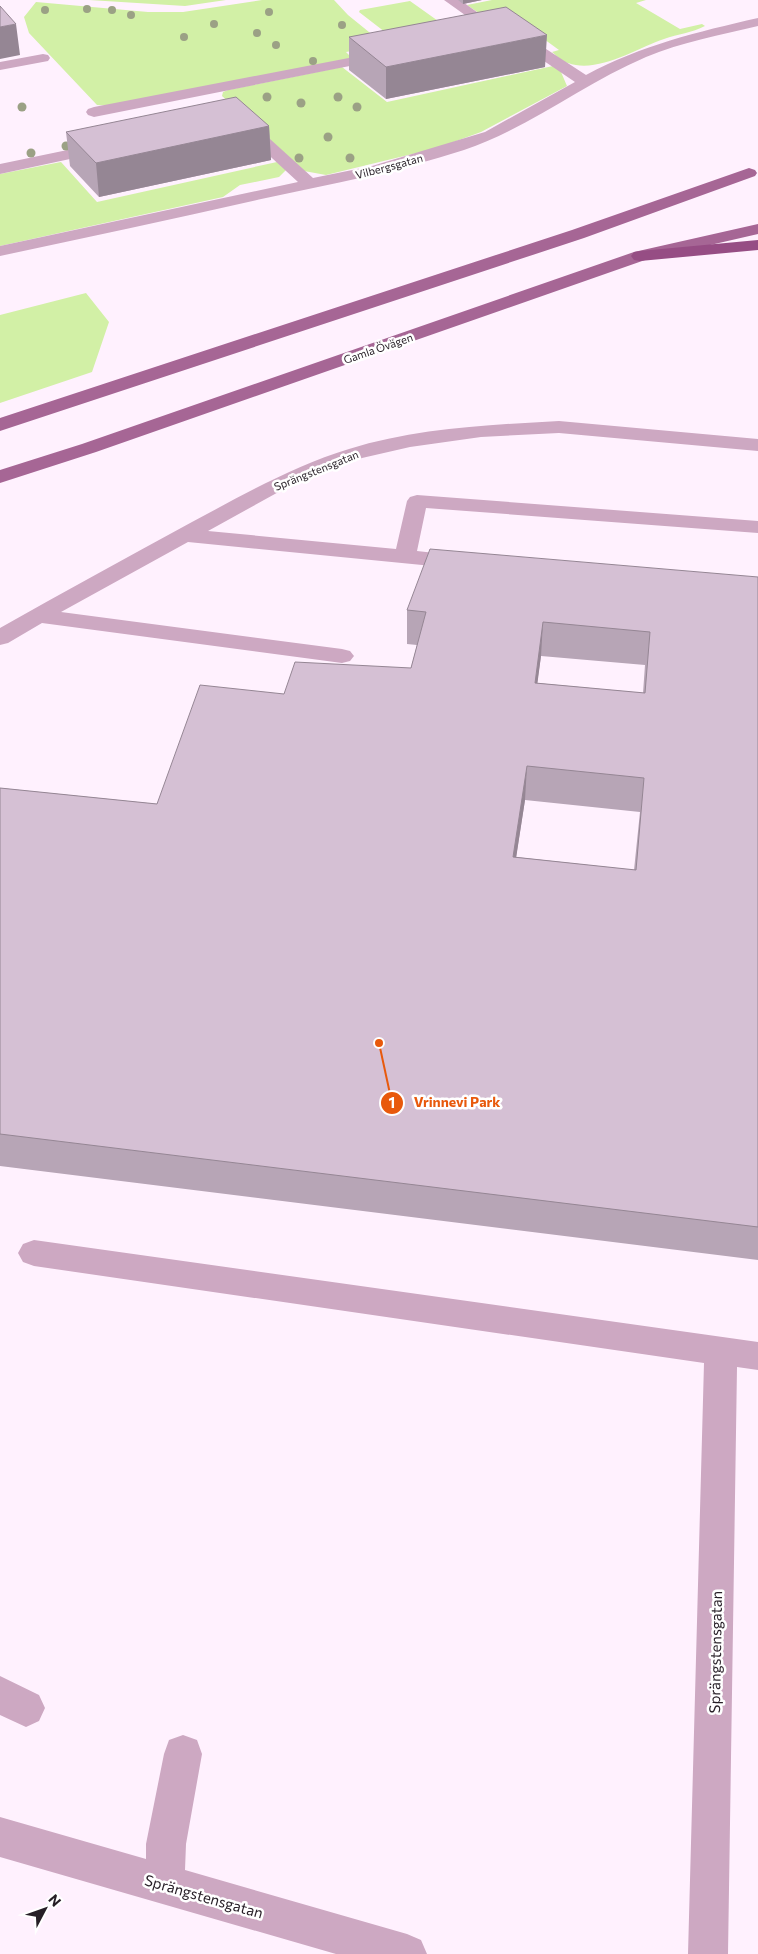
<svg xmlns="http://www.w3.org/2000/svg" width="758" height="1954" font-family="Commissioner,sans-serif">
<rect width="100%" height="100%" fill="#fff1fe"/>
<!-- green -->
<path fill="#d2f0a6" d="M89,0h137l-41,6z
M262,0h72l14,15 37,30 -39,7 6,6 -240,48 -15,-1 -68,-72 -5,-16 12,-15 112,10h35z
M492,0h154l-10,3 44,26 22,-5 3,2c-13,7 -27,8 -41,13 -27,9 -66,35 -96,24 -6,-1 -11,-7 -16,-11l7,-2 -22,-16 -36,-6 -34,-23z
M410,1l38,27 -54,11 -35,-27 1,-2z
M553,66l8,6 6,14 -86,46 -44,16 -111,27 -22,-4 -82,-75 1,-4 5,-2 114,-23 45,35z
M61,162l36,40 180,-40 9,8 -7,7 -39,8 -17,12 -223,49v-72z
M86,293l23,29 -17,50 -92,31v-88z"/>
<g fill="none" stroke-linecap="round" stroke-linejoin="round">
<!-- minor -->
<path fill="#cda8c2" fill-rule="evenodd" d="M444,0h16l45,32 -2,3h-10z
M758,18v8c-37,9 -76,16 -112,31 -63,27 -117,71 -182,93 -65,21 -132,34 -198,48 -88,20 -177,39 -266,58v-10l298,-64 -61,-56 -2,-3 2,-3h12l64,58 59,-12 113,-34 90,-50 -65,-44 -2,-3 2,-3h10l66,43c56,-30 111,-43 172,-57z
M385,51l5,1 2,3 -2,3 -296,59 -6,-2 -2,-3 2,-3 6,-2z
M43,54l5,1 2,3 -2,3 -48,9v-8z
M106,142l6,2 2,3 -2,3 -112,24v-10z
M559,421l199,18v12l-199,-18 -78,4 -71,10 -48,11 -69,26 -85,47 188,18 11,-48 3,-4 7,-2 341,26v12l-332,-25 -9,43 54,6 3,5 -3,5 -8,2 -275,-27 -127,70 281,37 8,2 4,5 -4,5 -8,2 -300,-40 -34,20 -8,2v-17c63,-36 128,-71 192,-106 51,-27 101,-56 157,-73 68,-21 140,-24 210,-28z
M34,1240l724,102v28l-21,-3 -9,587h-40l16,-591 -670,-97 -11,-4 -5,-9 5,-9z
M0,1676l39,19 6,13 -6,13 -13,6 -26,-12z
M183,1735l14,5 5,14 -16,90 -1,26 222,64 14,6 6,14h-91l-336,-97v-40l146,42v-15l18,-90 5,-14z"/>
<!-- major -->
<path fill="#a66695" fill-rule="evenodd" d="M749,168l6,2 2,3 -2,3 -171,62 -584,193v-13l572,-188z
M758,224v10l-113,26 -549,192 -96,31v-13l82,-26 552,-192z"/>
<!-- highway -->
<path fill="#964d84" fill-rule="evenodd" d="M758,240v10l-118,11 -6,-1 -3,-4 3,-4 6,-1z"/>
</g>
<!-- trees -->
<g fill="#9ba185">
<circle cx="87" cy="9" r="4"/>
<circle cx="45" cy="10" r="4"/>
<circle cx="112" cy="10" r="4"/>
<circle cx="269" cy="12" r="4"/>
<circle cx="131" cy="15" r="4"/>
<circle cx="214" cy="24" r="4"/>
<circle cx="342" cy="25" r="4"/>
<circle cx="257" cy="33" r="4"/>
<circle cx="184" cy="37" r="4"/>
<circle cx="276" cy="45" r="4"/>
<circle cx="313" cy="61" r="4"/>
<circle cx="267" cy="97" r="4.5"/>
<circle cx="338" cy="97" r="4.5"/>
<circle cx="301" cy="103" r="4.5"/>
<circle cx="22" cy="107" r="4.5"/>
<circle cx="357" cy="107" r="4.5"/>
<circle cx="328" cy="137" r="4.5"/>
<circle cx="66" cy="146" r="4.5"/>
<circle cx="31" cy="153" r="4.5"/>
<circle cx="299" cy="158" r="4.5"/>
<circle cx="350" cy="158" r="4.5"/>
</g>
<!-- wall -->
<path fill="#b7a5b6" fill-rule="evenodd" d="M458,0h24l-19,4z
M349,37l196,30 -159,32 -37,-29z
M269,126l2,34 -172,37 -29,-31 -4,-34z
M758,577v683l-758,-94v-378l157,16 127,-110 127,-26 6,-23 -10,-1v-34zM541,656l104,9 -2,28 -106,-10zM525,800l115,12 -6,58 -118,-13z"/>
<!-- shaded-wall -->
<path fill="#958694" d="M463,0h19l-19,4z
M16,24l4,31 -20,4v-32z
M547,35l-2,32 -159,32v-32z
M269,126l2,34 -172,37 -3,-34z
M543,622l-2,34 -8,61 2,-34z
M527,766l-2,34 -14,91 2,-34z"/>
<!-- building -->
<path fill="#d5c0d4" stroke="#958694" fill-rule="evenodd" d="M0,6l16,18 -16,3z
M506,7l41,28 -161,32 -37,-30z
M236,97l33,29 -173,37 -30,-31z
M430,549l328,28v650l-758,-93v-346l157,16 43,-119 84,9 11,-32 116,6 15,-56 -19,-2zM543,622l107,10 -5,61 -110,-10zM527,766l117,12 -8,92 -123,-13z"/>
<g text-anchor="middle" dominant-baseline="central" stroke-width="5" stroke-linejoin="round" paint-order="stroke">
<!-- far-street labels -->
<g font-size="11" fill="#261e26" stroke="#fff">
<text transform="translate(389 166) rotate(-15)">Vilbergsgatan</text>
<text transform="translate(378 348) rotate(-19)">Gamla Övägen</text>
<text transform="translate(316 470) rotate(-22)">Sprängstensgatan</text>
</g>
<!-- near-street labels -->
<g font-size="15" fill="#261e26" stroke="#fff">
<text transform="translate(715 1652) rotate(-89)">Sprängstensgatan</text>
<text transform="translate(204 1896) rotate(16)">Sprängstensgatan</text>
</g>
</g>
<!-- callouts -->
<path fill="none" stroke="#e8590c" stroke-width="2" d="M379 1043L392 1103"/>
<g fill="#e8590c" stroke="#fff" stroke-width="2">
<circle cx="379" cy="1043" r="5"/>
<circle cx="392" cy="1103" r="12"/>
</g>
<g font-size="15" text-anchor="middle" font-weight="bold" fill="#fff">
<text x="392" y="1108">1</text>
</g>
<g font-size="14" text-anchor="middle" font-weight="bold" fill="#e8590c" stroke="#fff" stroke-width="5" stroke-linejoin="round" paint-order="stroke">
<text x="457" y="1107">Vrinnevi Park</text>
</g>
<!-- north arrow -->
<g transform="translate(45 1909) rotate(49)" stroke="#ffffff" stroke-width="4" paint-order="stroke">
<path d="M0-4L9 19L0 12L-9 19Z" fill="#261e26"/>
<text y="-8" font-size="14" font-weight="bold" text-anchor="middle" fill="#261e26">N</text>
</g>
</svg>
